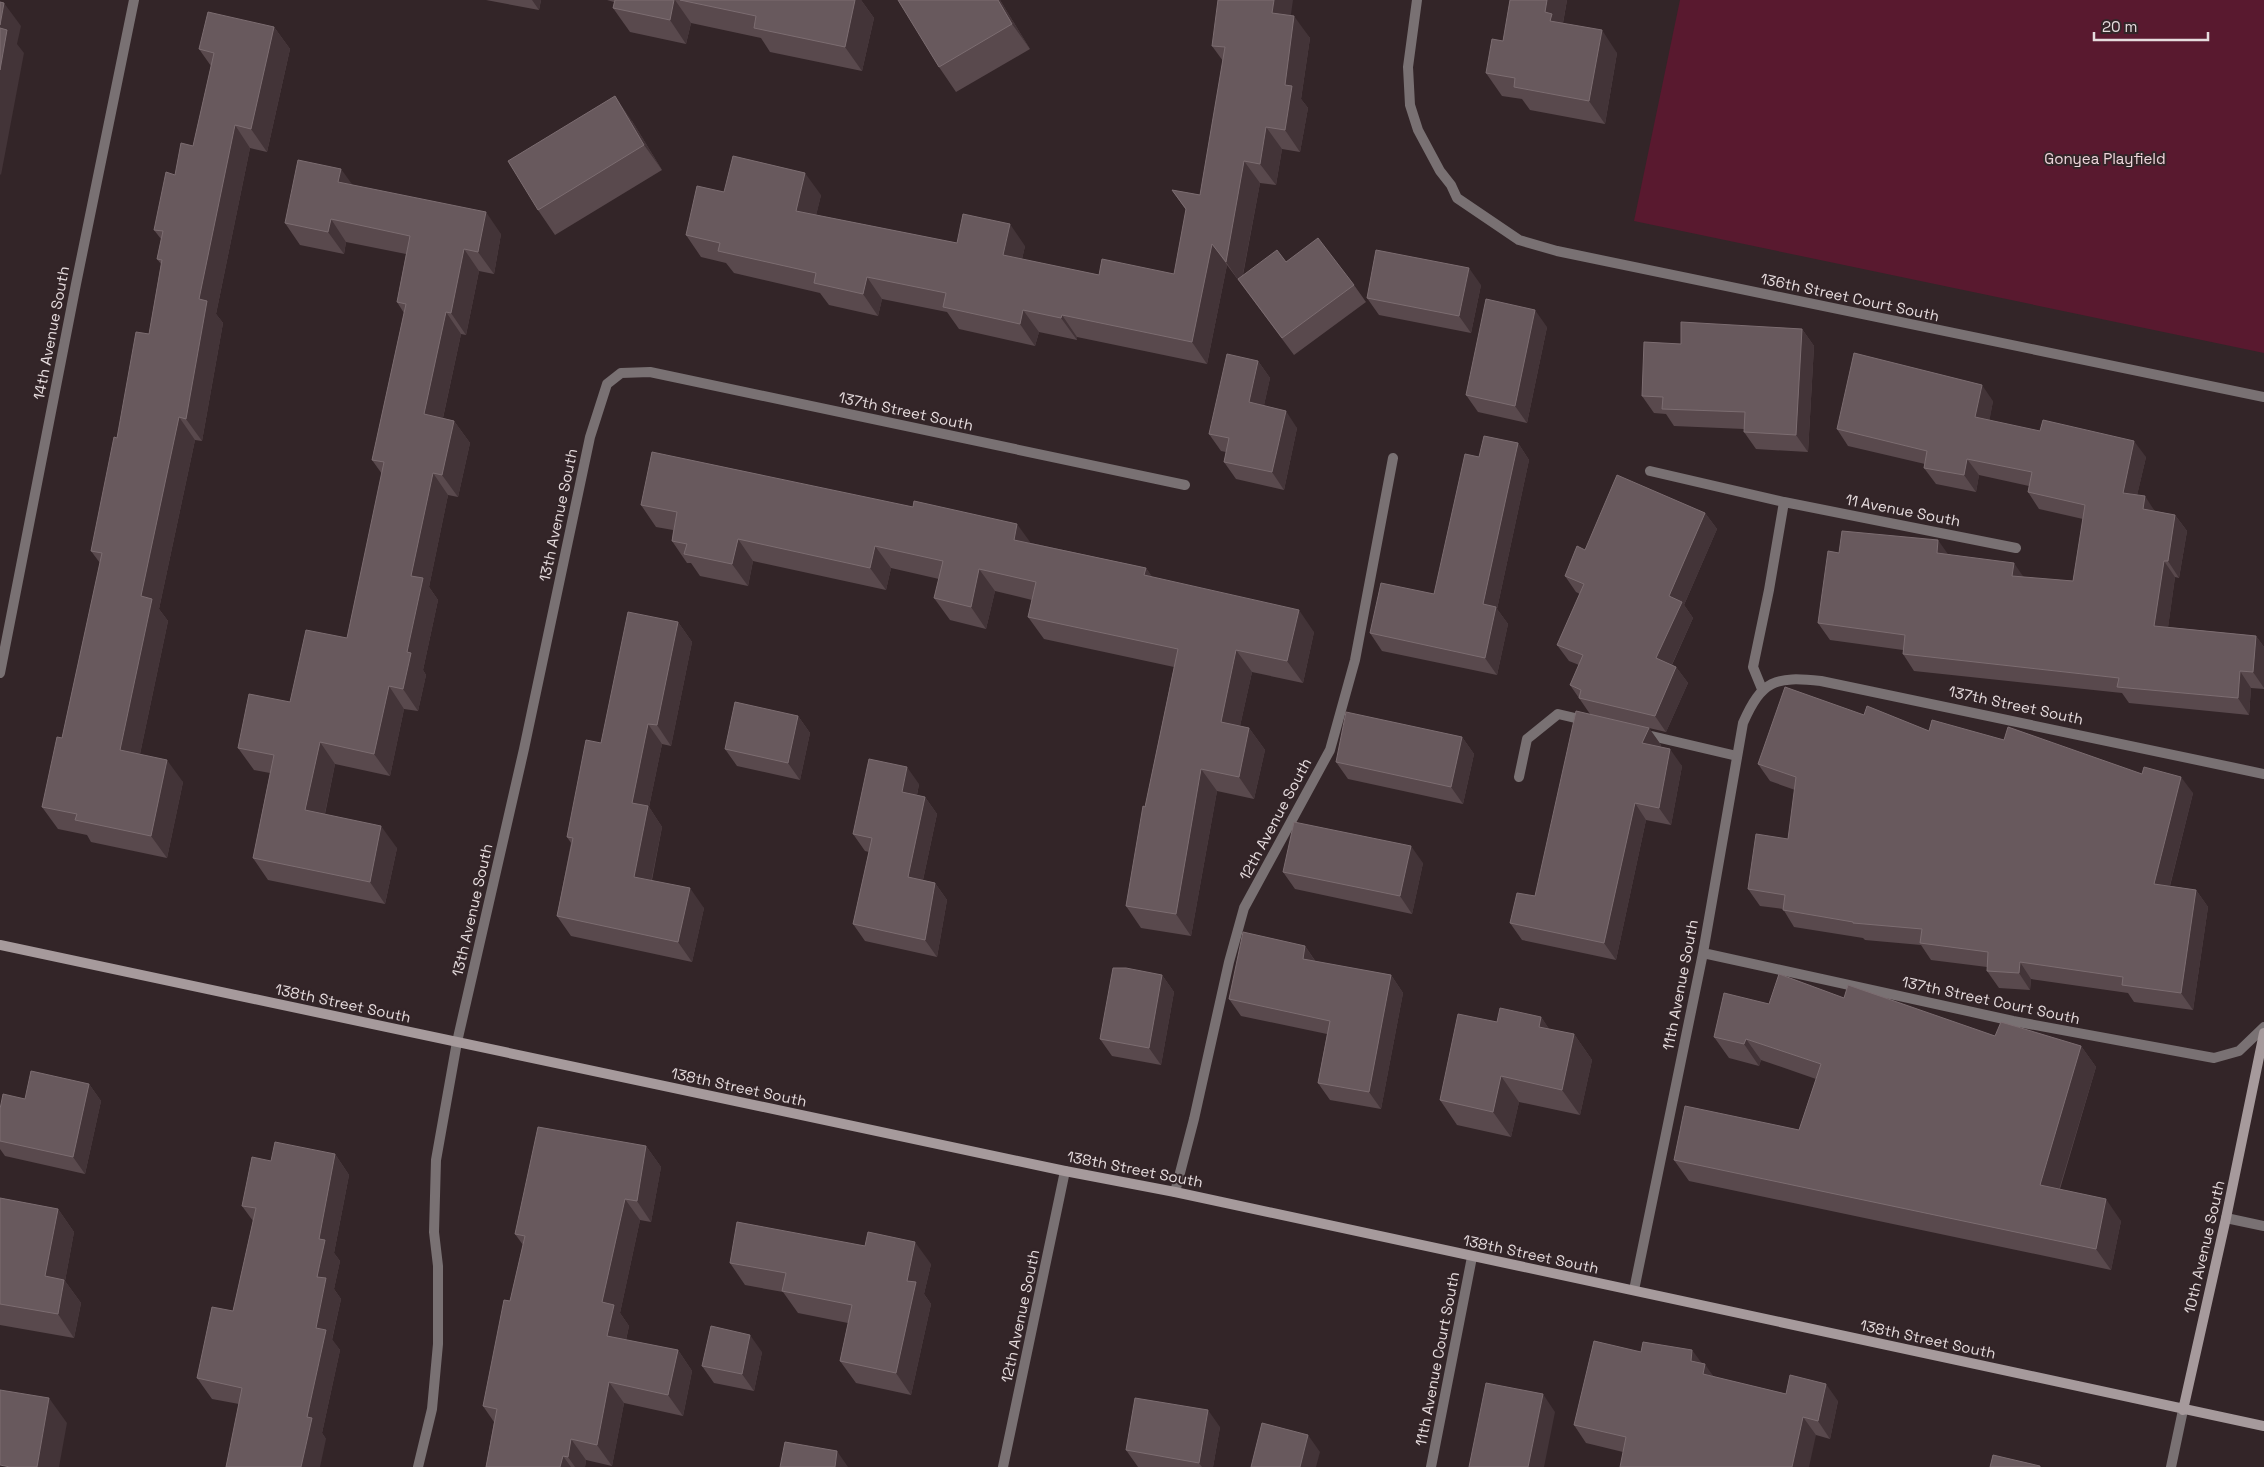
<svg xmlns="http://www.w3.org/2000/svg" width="2264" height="1467" font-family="'Space Grotesk',sans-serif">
<rect width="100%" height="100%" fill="#332528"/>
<!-- green -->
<path fill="#59192f" d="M1680,0h584v353l-630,-132z"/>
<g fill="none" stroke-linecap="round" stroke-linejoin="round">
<!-- lane -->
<path stroke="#797173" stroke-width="10" d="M1643,734l94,22
M1519,777l8,-38 31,-25 30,7"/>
<!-- street -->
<path stroke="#797173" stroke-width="10" d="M1417,0l-9,67 2,38 8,25 22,41 11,14 6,13 62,42 38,11 707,146
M1650,471l134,31 -15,88 -16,77 9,22
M1784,502l232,46
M0,673l76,-389 58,-284
M1703,953l310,68 201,37 25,-7 25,-24
M1175,1192l19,-73 35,-157 15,-54 86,-158 25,-90 38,-202
M2226,1218l38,8
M1634,1290l69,-337 40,-230c19,-43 32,-47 78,-42l443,93
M418,1467l14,-58 6,-65v-78l-4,-34 2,-72 21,-118 67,-293 66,-312 17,-53 14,-11 29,-1 535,113
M1003,1467l62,-296
M1431,1467l41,-210
M2171,1467l12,-57"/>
<!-- secondary -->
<path stroke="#a69a9c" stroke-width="10" d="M0,945l1065,226 110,21 1089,234
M2183,1410l43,-192 38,-185"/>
</g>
<!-- wall -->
<path fill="#59494d" d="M486,0h55l-2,10z
M607,0h254l13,18 -12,53 -92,-19 -9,-14 -70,-15 -5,21 -56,-12 -17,-24 1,-6z
M1000,0l30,49 -74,43 -17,-25z
M1510,0h57l-4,23 54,30 -12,71 -75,-14 -8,-11 -20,-3 -16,-23 17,-32z
M1290,15l20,23 -9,61 7,9 -8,44 -18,-3 -6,36 -16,-2 -17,92 43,-13 68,23 12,17 -72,53 -67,-90 -20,99 -130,-27v3l-38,-8 -4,14 -76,-17 -12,-17 -65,-13 -4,17 -49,-11 -9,-12 -86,-20 -8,-10 -25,-6 -15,-22 38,-43 97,3 -5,20 141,28 68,3 -3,13 77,16 75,-1 12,-64 -14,-20 28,5 23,-134 -11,-15z
M274,27l16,22 -23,103 -17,-4 -34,166 7,9 -21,118 -7,-1 -36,169 9,12 -28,133 43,28 -16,76 -76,-16 -4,-7 -29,-6 -16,-22 20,-69 38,-175 -9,-12 58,-217 12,-70 -4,-5 4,-20 -7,-9 21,-55 18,-29 18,-80 -12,-17z
M632,121l30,49 -107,65 -17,-25z
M353,185l148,49 -7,40 -15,-3 -13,64 -5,-1 -18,84 11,3 16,22 -12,54 -10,-2 -19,92 9,13 -15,70 3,5 -8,36 -14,-2 -14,67 -55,-12 -10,50 72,34 -12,56 -117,-24 -15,-22 17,-85 -16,-3 -16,-22 52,-46 57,-64 35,-164 -10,-14 32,-147 -7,-11 9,-48 -60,-12 -2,12 -44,-9 -15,-22z
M1481,285l-10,48 -92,-18 -12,-17z
M1547,327l-20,96 -49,-11 -12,-17z
M1802,329l12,17 -6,106 -52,-3 -12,-17v-3l-70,-3 -8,-12 -12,-1 -12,-17 39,-52z
M1258,361l12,17 -6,27 33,23 -13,62 -48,-11 -12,-17 2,-10 -5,-1 -12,-17z
M1993,401l-4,20 157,36 -9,38 18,16 20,4 12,16 -8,47 -4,-1 -7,50 88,9 8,11v42l-13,-1 -2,27 -120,-12 -7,-10 -208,-22 -11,-17v-4l-73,-10 -12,-17 21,-70 109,1 76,23 49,4 10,-62 -44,-10 -11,-17 1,-6 -50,-11 -3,17 -40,-8 -12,-16 1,-4 -77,-18 -11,-17z
M1518,443l11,17 -32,149 11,15 -11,51 -115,-24 -12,-18 64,-39 45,-137z
M641,505l390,38 115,25 6,9 162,55 -11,51 -51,-11 -12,54 9,2 16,22 -11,49 -37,-8 -26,145 -50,-8 -15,-22 19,-99 29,-140 -130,-28 -16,-22 4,-17 -37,-9 -9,38 -36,-9 -16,-22 5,-19 -48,-11 -5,22 -133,-29 -5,25 -48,-10 -9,-13h-4l-15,-22 1,-11 -17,-3z
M1705,513l12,16 -33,76 9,13 -21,47 4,2 12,16 -22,49 -17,-4 12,17 -1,2 22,19 -11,59 -25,-5 -30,140 -94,-20 -12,-17 25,-27 55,-182 -20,-29 9,-20 -10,-4 -12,-16 23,-51 -4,-2 -11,-16 20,-26z
M678,622l14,20 -21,104 -9,-2 -13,63 13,20 -10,53 52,28 -12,54 -121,-26 -14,-20 14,-73 -4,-6 34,-94z
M1864,715l65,16 264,62 -23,93 26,4 12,17 -15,103 -59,-8 -6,-9 -97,-14 -1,11 -31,-2 -12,-17v-4l-56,-7 -10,-15 -56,-5 -2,-2 -69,-11 -11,-18 -23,-3 -12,-17 40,-50 7,-49 -25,-9 -12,-17z
M798,716l12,17 -10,47 -63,-14 -12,-17z
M1462,737l12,17 -11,50 -115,-25 -12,-17z
M919,784l-2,11 8,2 12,17 -14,66 12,3 12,17 -10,57 -72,-16 -12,-17 16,-72 -4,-1 -12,-17z
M1423,863l-11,51 -117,-25 -12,-17z
M1305,946l11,16 75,13 12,18 -22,116 -51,-9 -12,-17 9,-49 -86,-18 -12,-17z
M1162,975l12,17 -13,73 -49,-9 -12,-17z
M1844,998l151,38 86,10 15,21 -36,122 61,32 -10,49 -422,-89 -15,-21 125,-30 17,-51 -55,-19 -2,6 -30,-8 -15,-21 55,-33z
M1541,1017l8,12 25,5 18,26 -12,55 -61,-13 -8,35 -54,-12 -17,-25 57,-78z
M89,1084l12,17 -16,73 -80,-18 -5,-7v-40z
M646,1146l15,21 -10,55 -11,-2 -20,93 9,13 -3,14 52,10 14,21 -9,45 -59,-13 -12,63 -26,-6 -1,7h-99l8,-45 -11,-16 27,-105 13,-56 -8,-11z
M335,1154l14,21 -15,78 6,8 -6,28 7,10 -9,41 8,10 -18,83 4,6 -87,-35 -27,-5 -15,-21 36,-67 20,-90 -11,-15 29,-45z
M0,1198l58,11 16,23 -9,49 16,22 -7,35 -74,-13z
M730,1263l201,1 -7,30 7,10 -20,91 -55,-12 -16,-22 8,-38 -50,-10 -15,-21 -38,-7z
M762,1352l-8,39 -40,-8 -12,-17z
M1641,1352l61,11 12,14 72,17 52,7 -8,38 -14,-4 -193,17 -37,-9 -12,-18z
M1220,1427l-7,40h-75l-12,-17z"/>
<!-- shaded-wall -->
<path fill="#433438" d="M532,0h9l-2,10z
M674,0h1l16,23 -5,21 -16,-24z
M855,0h6l13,18 -12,53 -17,-24z
M998,0h2l30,49 -18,-25z
M1274,0h19l-5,35 -16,-22z
M1547,0h20l-5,28 4,16 -21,-32z
M4,3l17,23 -4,18 7,9 -23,122 -1,-1v-149z
M1294,16l16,22 -9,61 7,9 -8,44 -15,-22v-45z
M274,27l16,22 -23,103 -16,-23z
M1602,30l15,23 -12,71 -16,-23z
M615,96l17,25 30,49 -18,-25z
M235,125l15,23 -34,166 7,9 -21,118 -16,-22 13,-120z
M1266,127l16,22 -6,36 -16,-21z
M1244,161l16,22 -19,101 -15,-22z
M341,169l16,22 -19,-9z
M805,173l16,22 -9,38 -16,-22z
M486,212l15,22 -7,40 -16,-22z
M331,219l15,23 -2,12 -16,-22z
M1010,224l15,22 -7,31 -15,-22z
M1212,244l15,21 -20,99 -15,-22z
M464,249l15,22 -13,64 -15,-22z
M1469,268l12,17 -10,48 -12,-17z
M867,277l15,22 -4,17 -15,-22z
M1023,310l16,22 -4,14 -15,-22z
M1535,310l12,17 -20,96 -12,-17z
M446,312l15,22 -22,102 -15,-22z
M1062,315l15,22v3l-16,-22z
M1802,329l12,17 -6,106 -12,-17z
M1258,361l12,17 -9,41 -12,-17z
M1982,385l11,16 -6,33 -12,-17z
M1286,411l11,17 -13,62 -12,-18z
M179,417l16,23 -36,169 9,12 -32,152 -16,-23 21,-154z
M454,421l16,22 -12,54 -16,-22z
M2134,441l12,16 -12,52 -11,-16z
M1518,443l11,17 -32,149 11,15 -11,51 -12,-17 -2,-54z
M1967,459l12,16 -3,17 -12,-17z
M433,473l15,22 -19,92 9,13 -15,70 3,5 -8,36 -15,-22 4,-37 4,-76z
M2145,496l11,17 -13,-4z
M1705,513l12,16 -33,76 9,13 -26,57 -11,-17 13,-62z
M2175,515l12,16 -8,47 -11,-17z
M1017,524l16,22 -19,-6z
M738,539l15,22 -5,25 -16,-22z
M1938,540l12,17 -13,-4z
M875,546l16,22 -5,22 -16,-22z
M2164,561l11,16 -9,66 -12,-17z
M2014,563l11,16 -13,-3z
M1146,568l15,22 -17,-15z
M979,569l16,22 -9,38 -15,-22z
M1299,610l15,22 -11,51 -16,-22z
M678,622l14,20 -21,104 -14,-21z
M2256,636l8,11v41l-11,-16z
M1236,650l16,22 -16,72 -15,-22z
M1676,667l12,16 -22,49 -11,-16z
M2240,671l11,17 -2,27 -11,-17z
M389,686l15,23 -14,67 -16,-22z
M798,716l12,17 -10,47 -12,-17z
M648,724l14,20 -13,63 13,20 -14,70 -14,-20 -2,-74z
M1249,728l16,22 -11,49 -15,-22z
M1649,728l12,17 -7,16 -12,-18z
M1462,737l12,17 -11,50 -12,-17z
M320,742l15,22 -14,68 -16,-22z
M1670,749l12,17 -11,59 -12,-17z
M167,760l16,22 -16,76 -16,-22z
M907,767l12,17 -5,26 -12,-18z
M1201,769l16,22 -26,145 -15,-22z
M2181,777l12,16 -27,108 -12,-17z
M925,797l12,17 -17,80 -12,-17z
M1635,803l11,17 -30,140 -12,-17z
M381,826l16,22 -12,56 -15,-22z
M1411,846l12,17 -11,51 -12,-18z
M935,883l12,17 -10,57 -12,-17z
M690,888l14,20 -12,54 -14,-20z
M2196,890l12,17 -15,103 -12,-17z
M1305,946l12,18 -14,-5z
M2020,962l11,17 -1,11 -11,-17z
M1162,975l12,17 -13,73 -12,-17z
M1391,975l12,18 -22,116 -12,-17z
M1541,1017l17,25 -19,-15z
M1574,1034l18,26 -12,55 -18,-25z
M1746,1039l15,21 -2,6 -15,-22z
M2081,1046l15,21 -42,139 -14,-21z
M1501,1076l18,26 -8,35 -18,-25z
M89,1084l12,17 -16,73 -12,-17z
M646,1146l15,21 -10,55 -14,-21z
M335,1154l14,21 -15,78 6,8 -6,28 7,10 -9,40 8,11 -18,83 4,6 -6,28h-19l15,-139 3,-89z
M625,1199l15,21 -20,93 9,13 -7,31 -15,-21 -5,-34z
M2106,1199l15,22 -10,49 -15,-21z
M58,1209l16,23 -9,49 16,22 -7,35 -16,-24 -13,-38z
M915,1242l16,22 -7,30 7,10 -20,91 -15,-22 11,-92z
M750,1335l12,17 -8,39 -12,-17z
M678,1350l14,21 -9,45 -15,-21z
M1692,1350l12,16 1,-2 12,18 -2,10 -24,-31z
M609,1382l15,21 -12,63 -15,-21z
M1826,1384l12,17 -8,38 -12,-18z
M1543,1394l12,18 -11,55h-16z
M49,1398l18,25 -8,44h-22z
M1208,1410l12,17 -7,40h-11l-3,-4z
M1803,1417l13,18 -7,32h-17z
M1308,1435l12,17 -4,15h-16z
M571,1439l15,21 -1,7h-10l-7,-10z
M837,1451l11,16h-13z
M563,1456l8,11h-11z"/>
<!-- building -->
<path fill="#68595d" stroke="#7c6d71" d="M615,0h59l-4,20 -57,-12z
M680,0h175l-10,47 -91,-19 2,-12z
M898,0h100l14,24 -73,43z
M1218,0h56l-2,13 22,3 -9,69 7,1 -7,44 -19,-3 -6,37 -16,-3 -18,101 -14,-18 -20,98 -130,-27 -1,3 -38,-8 -3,14 -77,-17 3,-14 -79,-16 -4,17 -49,-11 2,-10 -98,-22 2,-8 -34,-8 11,-49 27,6 9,-36 72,17 -9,38 161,32 6,-29 47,10 -7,31 96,20 3,-16 72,15 12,-65 -14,-19 28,5 25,-148 -13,-1z
M1510,0h37l-2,12 7,2 -2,7 52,9 -13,71 -75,-14 1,-9 -29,-5 6,-34 11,2z
M0,2l4,1 -4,22z
M208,12l66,15 -23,102 -16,-4 -36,174 8,2 -21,118 -7,-2 -38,179 11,3 -32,151 47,10 -16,76 -76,-16 2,-6 -35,-7 15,-70 5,1 40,-185 -11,-2 23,-114 3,1 19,-106 13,2 13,-74 -5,-1 6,-28 -9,-1 12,-58 9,3 6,-32 12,3 21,-93 -15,-4z
M0,28l7,2 -7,40z
M615,96l29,49 -106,65 -30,-49z
M298,160l43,9 -3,13 148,30 -8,40 -14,-3 -13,64 -5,-1 -22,102 30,7 -12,54 -9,-2 -22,103 12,2 -16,74 4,1 -8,36 -14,-3 -15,68 -54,-12 -15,68 76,16 -11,56 -117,-24 21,-103 -36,-7 11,-54 41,8 16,-72 41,8 37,-176 -12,-2 34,-156 -9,-2 13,-66 -79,-17 -3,13 -43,-9z
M1318,238l36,47 -72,53 -44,-59 39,-29 9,12z
M1376,250l93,18 -10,48 -92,-18z
M1486,299l49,11 -20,96 -49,-11z
M1681,322l121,7 -6,106 -52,-3 1,-20 -83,-3 1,-12 -21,-1 2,-54 37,2z
M1854,353l128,32 -7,32 65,14 3,-11 91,21 -11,52 22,3 -2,13 32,6 -7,46h-4l-10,65 102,10 -3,36 -13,-1 -2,27 -121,-11 2,-9 -216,-24 2,-19 -87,-12 10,-72 11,2 3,-22 96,9 -1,13 77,10 -2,13 61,5 12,-76 -57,-13 4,-20 -65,-13 -3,16 -40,-7 3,-17 -90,-22z
M1227,354l31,7 -9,41 37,9 -14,61 -48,-10 5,-24 -20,-4z
M1484,436l34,7 -35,161 13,3 -11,51 -115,-25 11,-50 53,11 31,-140 14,3z
M652,452l261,55 1,-6 103,23 -3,16 132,28 -2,7 155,35 -12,51 -51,-11 -15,72 28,6 -10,49 -38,-8 -25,145 -50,-8 17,-100 2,1 33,-158 -150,-32 8,-35 -57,-13 -8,38 -37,-9 9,-37 -68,-15 -5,22 -132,-29 -6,25 -48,-10 3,-10 -15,-3 5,-29 -36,-7z
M1617,475l88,38 -36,83 13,6 -26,56 20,9 -21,49 -76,-18 2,-8 -11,-5 13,-30 -26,-10 27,-61 -19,-8 12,-30 8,4z
M628,612l50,10 -21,103 -9,-1 -16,79 16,3 -14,71 56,11 -12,54 -121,-26 16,-78 -6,-1 19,-97 15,3z
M1785,687l79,28 3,-9 62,25 3,-11 72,20 4,-13 134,47 2,-7 37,10 -27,107 42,6 -15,103 -59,-8 1,-8 -103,-15 -1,11 -32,-2 1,-19 -68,-9 2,-14 -69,-6v-1l-70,-12 2,-15 -37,-6 8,-55 32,5 8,-62 -38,-13z
M735,702l63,14 -10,47 -63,-14z
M1576,711l73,17 -7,15 28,6 -11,59 -24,-5 -31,140 -94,-20 7,-30 18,3z
M1346,712l116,25 -11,50 -115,-25z
M869,759l38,8 -5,25 23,5 -17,80 27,6 -10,57 -72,-16 19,-86 -19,-4z
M1294,822l117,24 -11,50 -117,-24z
M1243,932l62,14 -2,13 88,16 -22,117 -51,-9 12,-62 -101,-22z
M1113,968h13l36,7 -13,73 -49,-9z
M1779,974l65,24 4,-13 147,51 6,-14 80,24 -41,139 66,14 -10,50 -422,-89 11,-54 114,24 22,-66 -75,-25 -2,5 -30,-7 10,-44 45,11z
M1500,1008l41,9 -2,10 35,7 -12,56 -61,-14 -8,36 -53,-12 18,-86 39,8z
M31,1071l58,13 -16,73 -73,-16v-32l3,-15 22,5z
M538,1127l108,19 -9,55 -12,-2 -23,103 12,3 -7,31 71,14 -10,45 -59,-13 -12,63 -26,-6 -3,18 -5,-1 -3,11h-74l11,-58 -14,-3 21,-106 6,1 15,-65 -10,-2z
M275,1142l60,12 -16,85 6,1 -8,37 9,1 -10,50 10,2 -19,87 5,1 -11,49h-75l16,-79 -45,-10 15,-71 21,4 23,-103 -14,-2 10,-49 19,4z
M0,1198l58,11 -13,67 19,4 -6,34 -58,-10z
M737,1222l128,24 3,-14 47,10 -8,39 9,1 -20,91 -56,-12 12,-56 -70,-14 4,-18 -56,-10z
M711,1326l39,9 -8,39 -40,-8z
M1594,1341l47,11 2,-10 49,8 -1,11 14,3 -2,10 83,20 4,-19 36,9 -8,37 -15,-4 -11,50h-172l6,-30 -52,-12z
M1486,1383l57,11 -15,73h-59z
M0,1390l49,8 -12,69h-27l-10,-2z
M1135,1398l73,12 -9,53 -73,-13z
M1262,1423l46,12 -8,32h-49z
M785,1442l52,9 -2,16h-55z
M1993,1455l47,11v1h-50z"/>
<g text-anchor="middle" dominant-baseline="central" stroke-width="4" stroke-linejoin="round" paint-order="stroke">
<!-- park labels -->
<g font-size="15" fill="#efd5db" stroke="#332528">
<text x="2105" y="158">Gonyea Playfield</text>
</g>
<!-- street labels -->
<g font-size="15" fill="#e6dcde" stroke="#332528">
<text transform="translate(1850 297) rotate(12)">136th Street Court South</text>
<text transform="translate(51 333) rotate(-79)">14th Avenue South</text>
<text transform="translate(906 411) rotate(12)">137th Street South</text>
<text transform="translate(1903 510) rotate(11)">11 Avenue South</text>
<text transform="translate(558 515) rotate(-78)">13th Avenue South</text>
<text transform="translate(2016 705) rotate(12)">137th Street South</text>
<text transform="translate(1275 819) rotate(-62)">12th Avenue South</text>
<text transform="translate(472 910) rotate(-77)">13th Avenue South</text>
<text transform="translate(1680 985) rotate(-79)">11th Avenue South</text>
<text transform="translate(1991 1000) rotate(12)">137th Street Court South</text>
<text transform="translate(343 1003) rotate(12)">138th Street South</text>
<text transform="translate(739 1087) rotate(12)">138th Street South</text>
<text transform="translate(1135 1169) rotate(11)">138th Street South</text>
<text transform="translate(2204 1247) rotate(-77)">10th Avenue South</text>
<text transform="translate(1531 1254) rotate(12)">138th Street South</text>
<text transform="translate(1020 1316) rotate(-78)">12th Avenue South</text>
<text transform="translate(1928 1339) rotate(12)">138th Street South</text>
<text transform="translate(1437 1359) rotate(-79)">11th Avenue Court South</text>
</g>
</g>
<!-- scale -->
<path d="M2094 32v8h114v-8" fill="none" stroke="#e6dcde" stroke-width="2.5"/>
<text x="2102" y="32" font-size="15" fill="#e6dcde" stroke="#332528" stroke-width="4" paint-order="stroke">20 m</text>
</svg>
